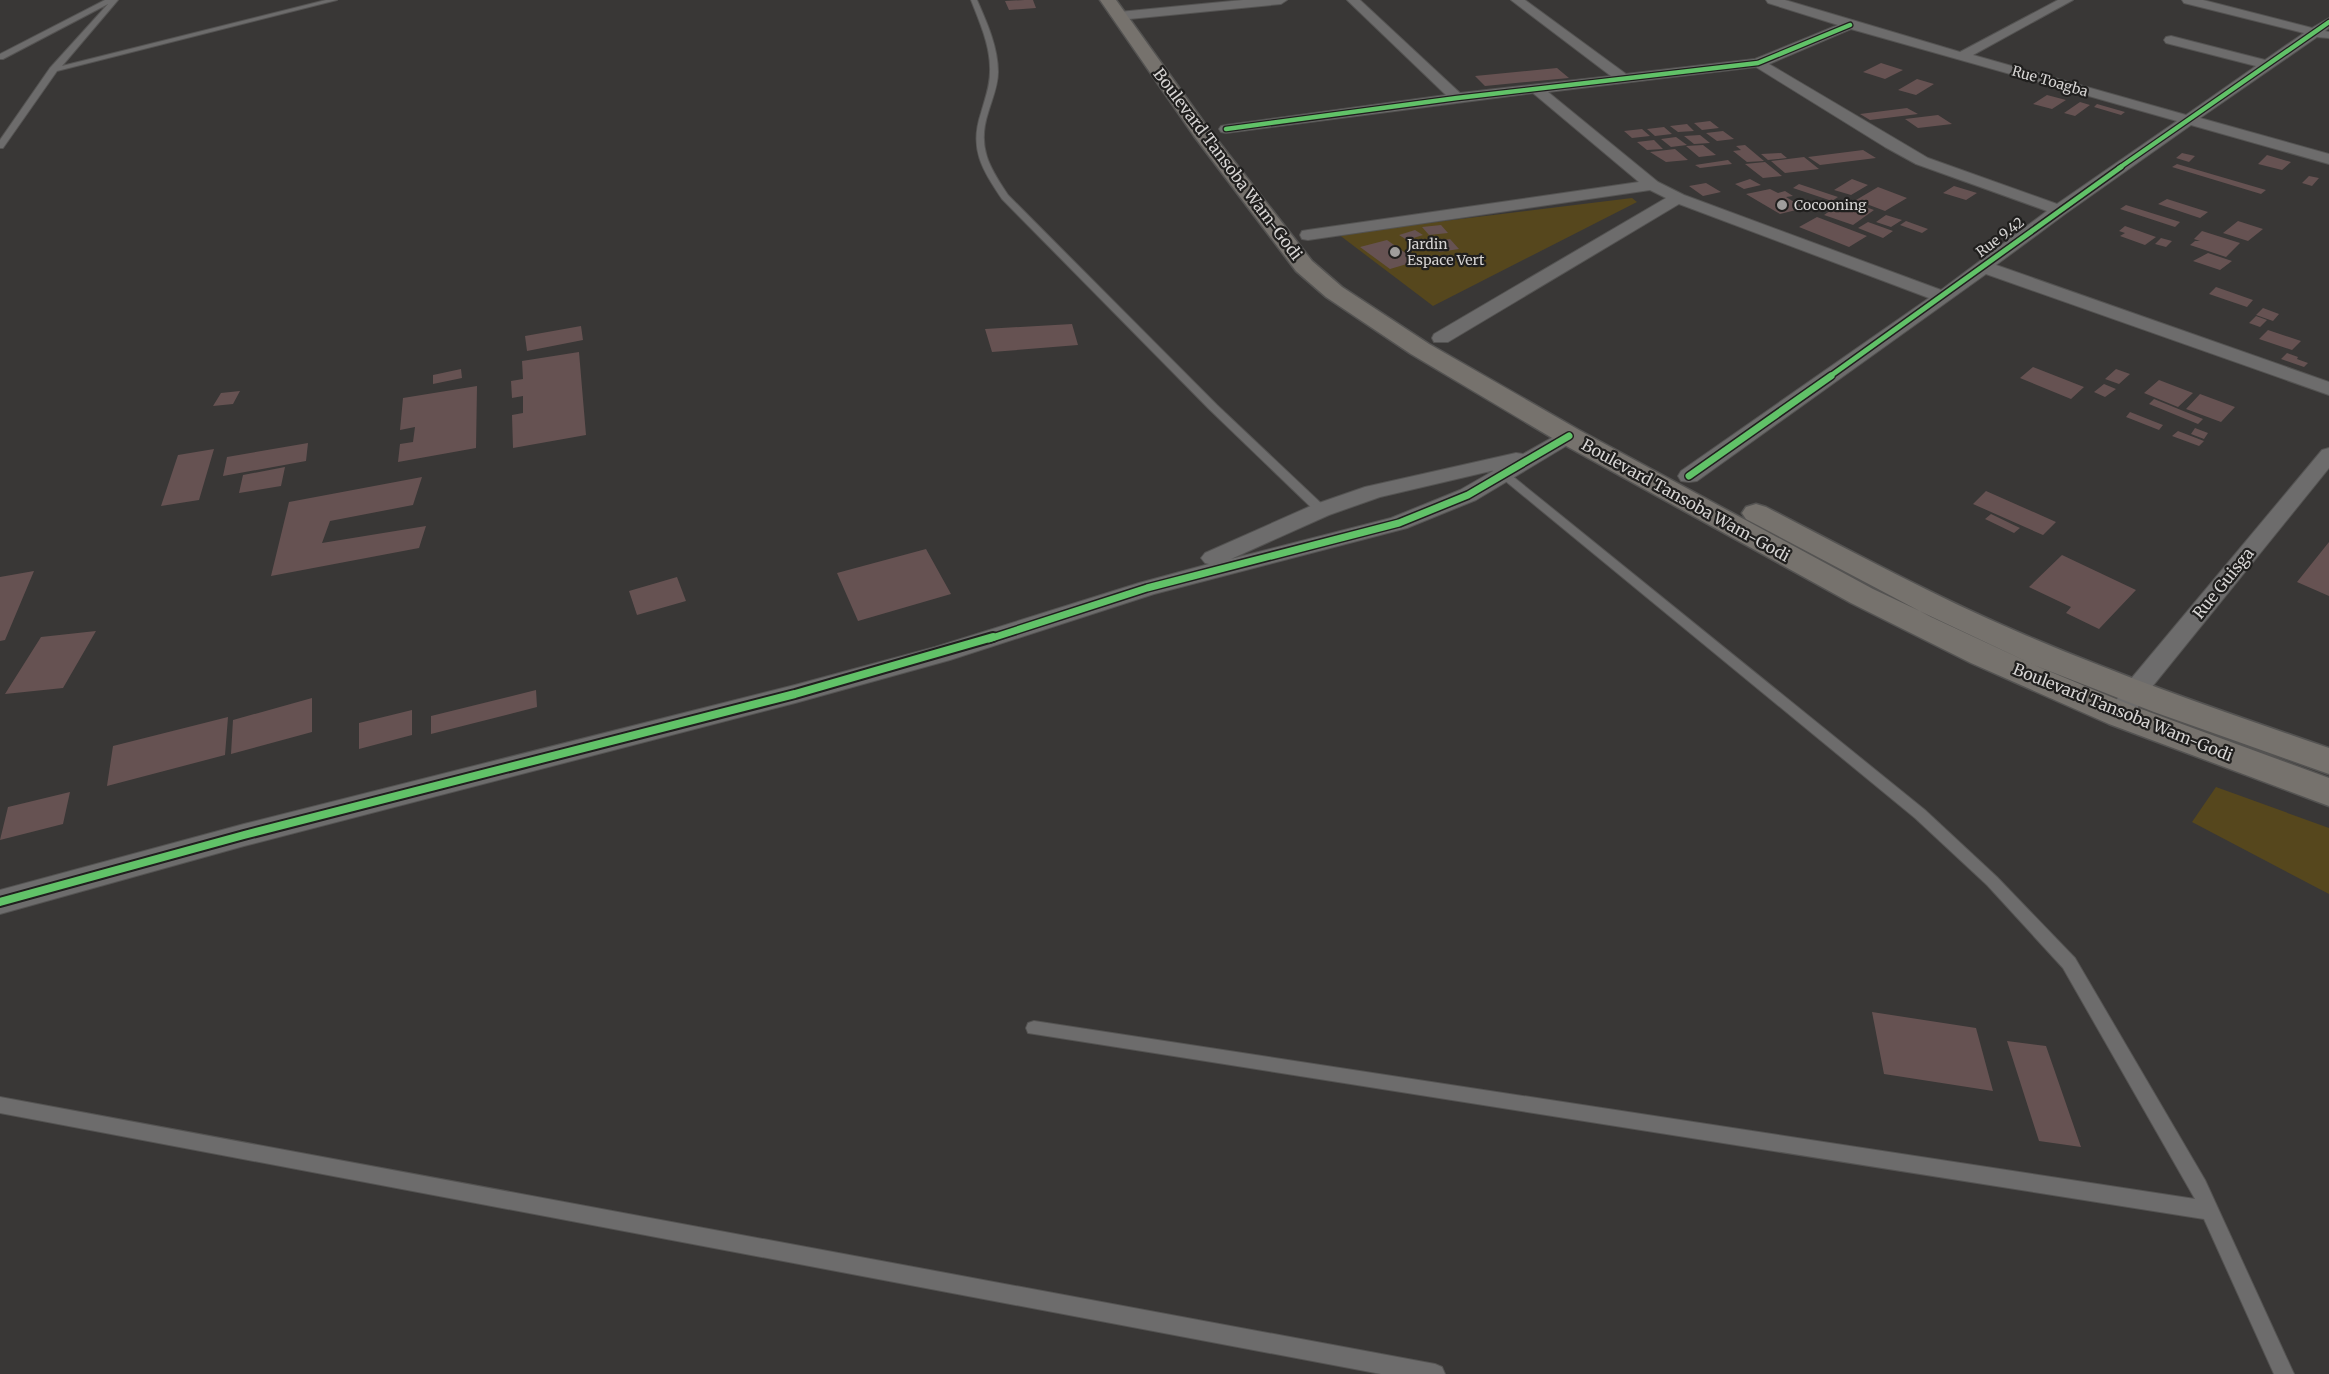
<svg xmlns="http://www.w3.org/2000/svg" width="2329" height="1374" font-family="Merriweather,serif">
<rect width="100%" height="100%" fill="#393736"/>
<!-- green -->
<path fill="#56471d" d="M1632,198l5,4 -204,104 -95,-72z
M2216,787l113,41v66l-137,-72z"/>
<!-- building -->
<path fill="#665252" d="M1025,0h8l3,8 -27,2 -4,-9z
M1881,63l22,7 -18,9 -22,-7z
M1557,68l12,10 -84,8 -10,-10z
M1917,79l17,5 -18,11 -18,-5z
M2047,95l19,5 -14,9 -19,-5z
M2080,102l10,3 -15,11 -11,-3z
M2097,104l28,8 -4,3 -27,-8z
M1907,108l11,6 -48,6 -10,-6z
M1938,115l14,9 -34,4 -13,-9z
M1710,121l9,7 -17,2 -8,-7z
M1687,124l7,7 -16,1 -8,-6z
M1664,127l8,7 -17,2 -8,-7z
M1642,129l8,7 -18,2 -8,-7z
M1723,131l11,8 -17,2 -11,-8z
M1700,135l10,8 -16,1 -10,-8z
M1676,137l11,8 -16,2 -10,-8z
M1654,140l9,9 -16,1 -10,-8z
M1703,145l13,10 -17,2 -13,-11z
M1745,145l19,16 -17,1 -14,-11 8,-1 -5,-4z
M1675,149l13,11 -22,2 -16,-10z
M1863,150l13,8 -56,7 -12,-8z
M1781,153l6,5 -19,2 -7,-6z
M2182,153l13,3 -6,6 -13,-4z
M2267,155l24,7 -9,8 -24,-6z
M1804,157l15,12 -34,4 -14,-12z
M1728,160l4,4 -32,4 -5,-3z
M1765,162l17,14 -19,2 -18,-14z
M2177,164l89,26 -5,4 -89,-27z
M2309,176l10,2 -7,8 -10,-3z
M1750,179l11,6 -17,4 -9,-5z
M1852,179l16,6 -17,10 -17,-5z
M1706,183l15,9 -18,4 -14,-10z
M1799,184l39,13 -6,4 -39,-13z
M1954,186l23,7 -11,7 -23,-7z
M1878,187l29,11 -22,13 -29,-11z
M1770,189l8,4 7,-2 8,5 -7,1 18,11 -24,6 -34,-20z
M2167,199l41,13 -8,6 -42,-14z
M1846,200l28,10 -21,15 -29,-10z
M2126,205l54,17 -5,5 -55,-18z
M1886,215l16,5 -11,7 -15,-5z
M1817,217l50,19 -18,11 -50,-20z
M1906,221l22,8 -6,4 -22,-8z
M2238,221l25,8 -15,12 -25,-8z
M1868,222l25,9 -10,7 -25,-10z
M1441,225l7,8 -19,2 -7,-8z
M2125,226l31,11 -11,8 -25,-9 5,-3 -6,-2z
M1415,230l8,5 -16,5 -8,-5z
M2202,231l38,12 -14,14 -36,-12 5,-4h5l-6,-2z
M2161,238l11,3 -6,6 -11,-3z
M1450,239l9,10 -20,3 -9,-10z
M1387,240l30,21 -27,8 -30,-22z
M2208,253l24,8 -12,9 -27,-9z
M2216,287l37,13 -6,7 -38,-13z
M2263,308l16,6 -6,7 -17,-6z
M2256,316l11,4 -7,7 -11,-4z
M1072,324l6,21 -86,7 -7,-23z
M581,326l2,14 -56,11 -2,-15z
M2268,330l33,11 -9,9 -33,-11z
M579,352l7,83 -73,13 -1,-33 11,-2v-17l-11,2 -1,-17 12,-2 -1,-18z
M2287,353l11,4 -1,2 11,4 -4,4 -23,-8z
M2033,367l51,20 -13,12 -51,-21z
M461,369l1,9 -29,6v-9z
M2116,369l14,5 -11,10 -14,-5z
M2159,380l34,13 -15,14 -34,-14z
M2104,384l12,5 -11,8 -11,-5z
M477,386l-1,62 -78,14 2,-18 13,-2 2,-15 -15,3 3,-32z
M240,391l-7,13 -20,2 8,-13z
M2200,394l35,13 -14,15 -35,-13z
M2154,399l49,20 -5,5 -49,-20z
M2130,412l33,13 -4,5 -33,-13z
M2195,428l13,5 -4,6 -13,-5z
M2178,431l26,10 -5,5 -27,-10z
M308,443l-2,18 -83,15 4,-19z
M214,449l-15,51 -38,6 17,-51z
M285,467l-4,19 -42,7 4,-18z
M422,477l-9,28 -83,16 -8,22 104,-17 -7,22 -148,28 18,-74z
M1986,491l70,31 -13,13 -70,-31z
M1991,514l29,14 -6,5 -29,-14z
M2329,542v54l-32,-14z
M926,549l25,45 -93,27 -21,-48z
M2062,555l74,35 -37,39 -33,-16 5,-6 -42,-20z
M34,571l-29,69 -5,1v-64z
M677,577l9,24 -49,14 -8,-24z
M96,631l-33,57 -58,6 36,-57z
M536,690l1,17 -106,27v-18z
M312,698v34l-81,22 2,-34z
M412,710v25l-53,14v-26z
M228,717l-3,38 -118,31 6,-40z
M70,792l-7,32 -63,16 8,-33z
M1872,1012l104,16 17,63 -109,-17z
M2007,1041l39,5 35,101 -42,-6z"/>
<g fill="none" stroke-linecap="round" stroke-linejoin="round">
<!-- lane casing -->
<g stroke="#545352" stroke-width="2">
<path id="lane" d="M105,0h13l-56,66 264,-66h11l-280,71 -54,77h-3v-8l50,-72 58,-64 -105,55h-3v-5z
M971,0h6c10,23 21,47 21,72 0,14 -6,27 -10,41 -11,34 1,54 20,82l209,210 108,102 2,3 -2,3h-8l-108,-104 -207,-210c-20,-30 -33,-50 -21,-86 4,-14 9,-27 9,-41 1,-25 -10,-49 -19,-72z
M1496,465l4,1 425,344 72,67 78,81 130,222 89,194h-20l-70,-155 -1176,-186 -2,-5 2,-5 6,-2 1161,178 -132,-231 -76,-83 -72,-67 -423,-348 -2,-2z
M0,1097l1435,267 7,3 3,7h-64l-1381,-261z"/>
</g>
<!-- street casing -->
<g stroke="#545352" stroke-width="2">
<path id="street" d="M1243,0h44l-6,4 -162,16 -6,-4 6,-4z
M1347,0h13l100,93 151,-17 -100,-76h14l101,74 129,-15 83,-34 -70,-22 -2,-3h19l175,52 98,-52h15l-100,55 213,60 70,-49 -90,-23 -2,-3 2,-3 5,-1 94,24 39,-27 -120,-30 -2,-3h21l109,28 17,-10v10l-4,3 4,1v6l-12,-1 -117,81 129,36v10l-138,-39 -126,89 -69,51 333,117v13l-343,-121 -289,207 -8,1 -8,-1 -3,-5 3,-5 248,-173 -250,-94 -231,138h-14l-2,-4 2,-4 232,-136 -16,-8 -342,50 -6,-1 -2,-4 2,-4 6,-1 331,-48 -106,-89 -307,40 -5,-1 -2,-3 2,-3 5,-1 220,-30zM1851,29l326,92 -120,83 -129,-46 -159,-94zM1756,67l129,80 31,17 131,47 -106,79 -257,-95 -26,-13 -110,-90z
M1569,430l7,2 3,4 -3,4 -100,60 -69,28 -253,66 -204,66 -155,43 -551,143 -244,68v-24l244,-66 551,-139 140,-38 204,-64 70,-19 -4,-1 -4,-5 4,-5 108,-48 52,-18 151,-34 7,1 39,-22zM1495,470l-35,20 -69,28 -160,41 98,-44 51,-18z
M2329,448v20l-186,230 -10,18 -9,2 -9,-2 -4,-7 14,-23 197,-236z"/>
</g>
<!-- primary casing -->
<g stroke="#545352" stroke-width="3">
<path id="primary" d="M1100,0h16l92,128 104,133 30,26 87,57 150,86 294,159 159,75 -101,-47 -185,-98 -4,-6 4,-6 10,-3 10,3c83,43 166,88 252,125 102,44 206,80 311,116v26l-175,-62 -120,-47 99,41 196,72v28l-220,-82 -138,-61 -120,-60 -292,-161 -148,-88 -85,-57 -30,-26 -102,-135z"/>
</g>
<!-- lane -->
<use href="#lane" fill="#6d6c6c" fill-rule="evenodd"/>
<!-- street -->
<use href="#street" fill="#6d6c6c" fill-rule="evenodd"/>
<!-- primary -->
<use href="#primary" fill="#76726d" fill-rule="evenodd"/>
<!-- cycleway-far3 casing -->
<g stroke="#201f1e" stroke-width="7">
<path id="cycleway-far3" d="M1226,129l231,-31 301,-35 92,-38
M2119,168l210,-146"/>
</g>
<!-- cycleway-far2 casing -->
<g stroke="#201f1e" stroke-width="8">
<path id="cycleway-far2" d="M1829,377l292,-210"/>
</g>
<!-- cycleway-far1 casing -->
<g stroke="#201f1e" stroke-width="10">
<path id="cycleway-far1" d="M1689,476l142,-100
M989,639l158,-51 252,-65 69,-28 101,-59"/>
</g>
<!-- cycleway casing -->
<g stroke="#201f1e" stroke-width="12">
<path id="cycleway" d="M0,902l244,-67 551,-141 198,-57"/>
</g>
<!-- cycleway-far3 -->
<use href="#cycleway-far3" stroke="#61c268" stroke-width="4.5"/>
<!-- cycleway-far2 -->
<use href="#cycleway-far2" stroke="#61c268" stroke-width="5"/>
<!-- cycleway-far1 -->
<use href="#cycleway-far1" stroke="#61c268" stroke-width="7"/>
<!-- cycleway -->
<use href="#cycleway" stroke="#61c268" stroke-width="8"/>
</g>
<!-- markers -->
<g fill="#9f9d9c" stroke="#201f1e" stroke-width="2">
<circle cx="1782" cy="205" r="6"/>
<circle cx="1395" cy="252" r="6"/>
</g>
<g text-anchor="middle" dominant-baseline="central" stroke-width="4.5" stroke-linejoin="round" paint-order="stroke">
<!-- far-street labels -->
<g font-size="14" fill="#d6d4d3" stroke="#201f1e">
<text transform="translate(2050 81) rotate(16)">Rue Toagba</text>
<text transform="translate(2000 237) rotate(-37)">Rue 9.42</text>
</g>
<!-- far-poi labels -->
<g font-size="14" fill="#d6d4d3" stroke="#201f1e" text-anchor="start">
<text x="1794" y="205">Cocooning</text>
<text x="1407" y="244">Jardin<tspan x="1407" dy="16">Espace Vert</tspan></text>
</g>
<!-- street labels -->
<g font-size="16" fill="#d6d4d3" stroke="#201f1e">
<text transform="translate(1228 164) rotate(53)">Boulevard Tansoba Wam-Godi</text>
<text transform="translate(1686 500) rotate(29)">Boulevard Tansoba Wam-Godi</text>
<text transform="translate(2223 583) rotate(-51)">Rue Guisga</text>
<text transform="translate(2123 712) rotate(22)">Boulevard Tansoba Wam-Godi</text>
</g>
</g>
</svg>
